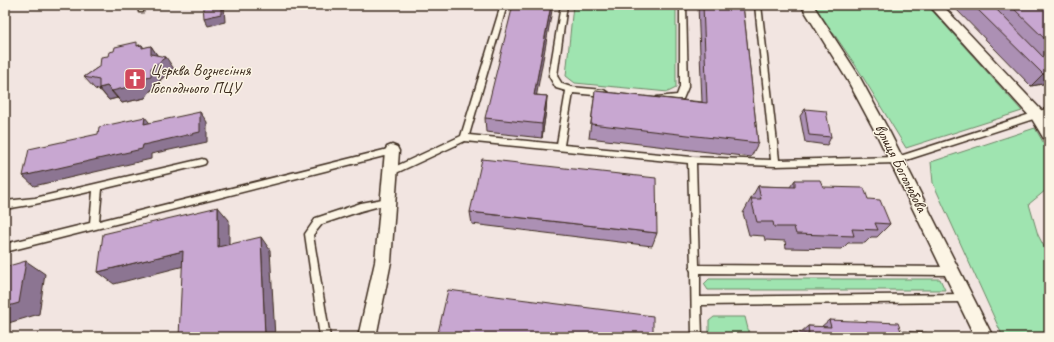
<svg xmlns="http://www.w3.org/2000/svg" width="1054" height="342" font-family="Caveat,sans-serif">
<rect width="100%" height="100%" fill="#f2e5e1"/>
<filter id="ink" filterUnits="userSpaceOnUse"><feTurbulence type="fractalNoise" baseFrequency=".025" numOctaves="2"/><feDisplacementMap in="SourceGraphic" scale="8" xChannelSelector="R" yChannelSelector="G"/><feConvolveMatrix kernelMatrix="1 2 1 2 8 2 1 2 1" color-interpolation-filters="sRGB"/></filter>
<g filter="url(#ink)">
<!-- green -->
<path fill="#9fe4b0" stroke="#6d8767" d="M573,5h103v83l-8,4 -93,-9 -9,-7z
M814,5h113l95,106 -116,37 -48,-79z
M1035,128l11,19 3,9v24l-3,10 -17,14 9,31 11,21v81h-46l-70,-154 -2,-21z
M709,279h231l5,11h-237l-4,-6z
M714,317h31l5,20h-41v-16z"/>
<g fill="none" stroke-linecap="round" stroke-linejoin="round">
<!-- lane casing -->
<g stroke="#3b2a1e" stroke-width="3">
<path id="lane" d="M138,5h6l-1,7h-4z
M501,5h6l-38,130 88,9 9,-53 -10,-3 -7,-12 12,-71h6l-10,71 5,8 9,3 33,3 4,3 -4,3 -31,-3 -9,52 128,12 79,3 -16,-155h6l18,155 118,-3 152,-49v6l-152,49 -122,3 -79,-3 3,102 253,2 3,1 1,3 -1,3 -3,1 -252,-2v24l265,-3 3,1 2,3 -2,3 -3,1 -264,3 1,32h-10l-1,-66 -1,-2 1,-2 -3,-104 -223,-22 -71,33h-6l-1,-2 1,-2 73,-34z
M680,5h6l2,82 -5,12c-8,2 -21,6 -27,0l1,-2 20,-2 3,-8z
M392,148l3,1 1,2 -1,2 -3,1 -387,98v-8l85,-21 3,-32 -58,13 -30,5v-8l30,-3 167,-39 3,1 1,2 -1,2 -3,1 -100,24 -3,32z
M388,198l3,1 1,2 -1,2 -30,8 -39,13 -9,11 17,102h-10l-15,-103 11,-16 45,-15z"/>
</g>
<!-- street casing -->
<g stroke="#3b2a1e" stroke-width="3">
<path id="street" d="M801,5h12l46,71 31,57 103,204h-18l-97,-200 -30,-56z
M929,5h13l100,106 7,12v18l-5,-2 -12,-20z
M392,145l5,2 2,4 -8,111 -15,75h-18l17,-75 10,-111 2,-4z"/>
</g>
<!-- lane -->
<use href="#lane" fill="#fcf5e5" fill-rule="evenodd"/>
<!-- street -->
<use href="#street" fill="#fcf5e5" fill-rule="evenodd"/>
</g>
<!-- wall -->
<path fill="#ac90b4" stroke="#3b2a1e" d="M698,5h45l15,138 -7,14 -162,-19 6,-47 107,11z
M952,5h97v77l-1,1 -17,3z
M139,45h3l2,3 7,-2 6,9 17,14 -14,11v8l-9,2 -6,8 -23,5 -5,-5 -8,2 -8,-9 -6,-2 -11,-12 16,-11z
M536,95l11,1 -1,14 -4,28 -56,-6 -1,-14z
M805,109l26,28 -4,8 -22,-3 -5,-26z
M795,180l73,19 22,25 -13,13h-6l-6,6h-17l-6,6 -56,-1 -1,-7 -20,-1 -1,-4 -15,-1 -6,-22 15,-27 32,1z
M470,212l187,21 -5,13 -180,-22z
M829,320l72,11 28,6h-142l4,-5 9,1 8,-7 13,1z"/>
<!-- shaded-wall -->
<path fill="#8c7592" stroke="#3b2a1e" d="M221,5h3l1,17 -17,4 -4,-8z
M551,5h2l-19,104v-14z
M151,46l8,12 7,-1 8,12 -14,11v8l-9,2 -6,8 -23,5 -10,-12z
M1049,73v9l-1,1 -17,3 12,-12z
M107,86l10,12 -8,2 -10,-12z
M547,96l-1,14 -4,28v-14z
M200,112l7,10v20l-56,12v5l-117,27 -11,-10 120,-31z
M145,117l8,10 -9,-3z
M218,207l11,13v40l-11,-13z
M261,237l9,13 5,87h-10z
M183,251l13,12 -82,21 -16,-12z
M26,261l19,13 -6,40 -34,10v-17z"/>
<!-- building -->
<path fill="#c8a7d1" stroke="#3b2a1e" d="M203,5h18v9l-17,4z
M513,5h38l-17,90 13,1 -5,28 -57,-6z
M703,5h40l15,138 -167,-19 4,-33 112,12z
M973,5h19l57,58v10l-6,1z
M1010,5h39v38z
M137,42v4l5,-1v3l9,-2v8l15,3 -15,11v8l-9,2 -6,7 -24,6 -5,-5 -8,2v-8l-15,-3 16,-11 1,-9 7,-1 1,-4 5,-1 1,-4z
M805,109l21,2 5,26 -22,-2z
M200,112v20l-57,13 -1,4 -119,27 6,-27 69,-15 1,-7 46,-10 -1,7z
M482,159l174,19 1,55 -187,-21z
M795,180h25l3,7 41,1 4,11 12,1 10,24 -15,-1 3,7 -26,-1 2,7 -58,-2 -2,-7h-20l-1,-5h-16l-6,-23h10l-3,-13 37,1z
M218,207v40l43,-10 4,100h-86l4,-86 -85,21 5,-38z
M26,261l-7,42 -14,4v-40z
M448,290l205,26v21h-216z
M829,320l69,3 3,8 26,2 2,4h-137l-1,-5 18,2 -1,-8 23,1z"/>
</g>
<!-- icons -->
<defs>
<g id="church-square" transform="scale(1.15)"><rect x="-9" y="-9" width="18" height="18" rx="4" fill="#d1495b" stroke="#fcf5e5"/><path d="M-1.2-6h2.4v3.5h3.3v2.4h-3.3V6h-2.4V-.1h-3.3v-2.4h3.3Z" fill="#fff"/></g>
</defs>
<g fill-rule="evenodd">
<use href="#church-square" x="135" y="79"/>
</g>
<g text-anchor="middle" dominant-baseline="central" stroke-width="3" stroke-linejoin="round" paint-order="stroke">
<!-- poi labels -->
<g font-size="16" fill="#3b2a1e" stroke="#fcf5e5" text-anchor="start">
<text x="150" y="70">Церква Вознесіння<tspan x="150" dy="18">Господнього ПЦУ</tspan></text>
</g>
<!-- street labels -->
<g font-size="16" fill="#3b2a1e" stroke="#fcf5e5">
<text transform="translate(901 168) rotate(63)">вулиця Боголюбова</text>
</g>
</g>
<!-- margin -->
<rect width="1054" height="342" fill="none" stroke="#fcf5e5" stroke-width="20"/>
<rect x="10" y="10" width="1034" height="322" fill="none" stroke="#3b2a1e" stroke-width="1.5" filter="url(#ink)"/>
</svg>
